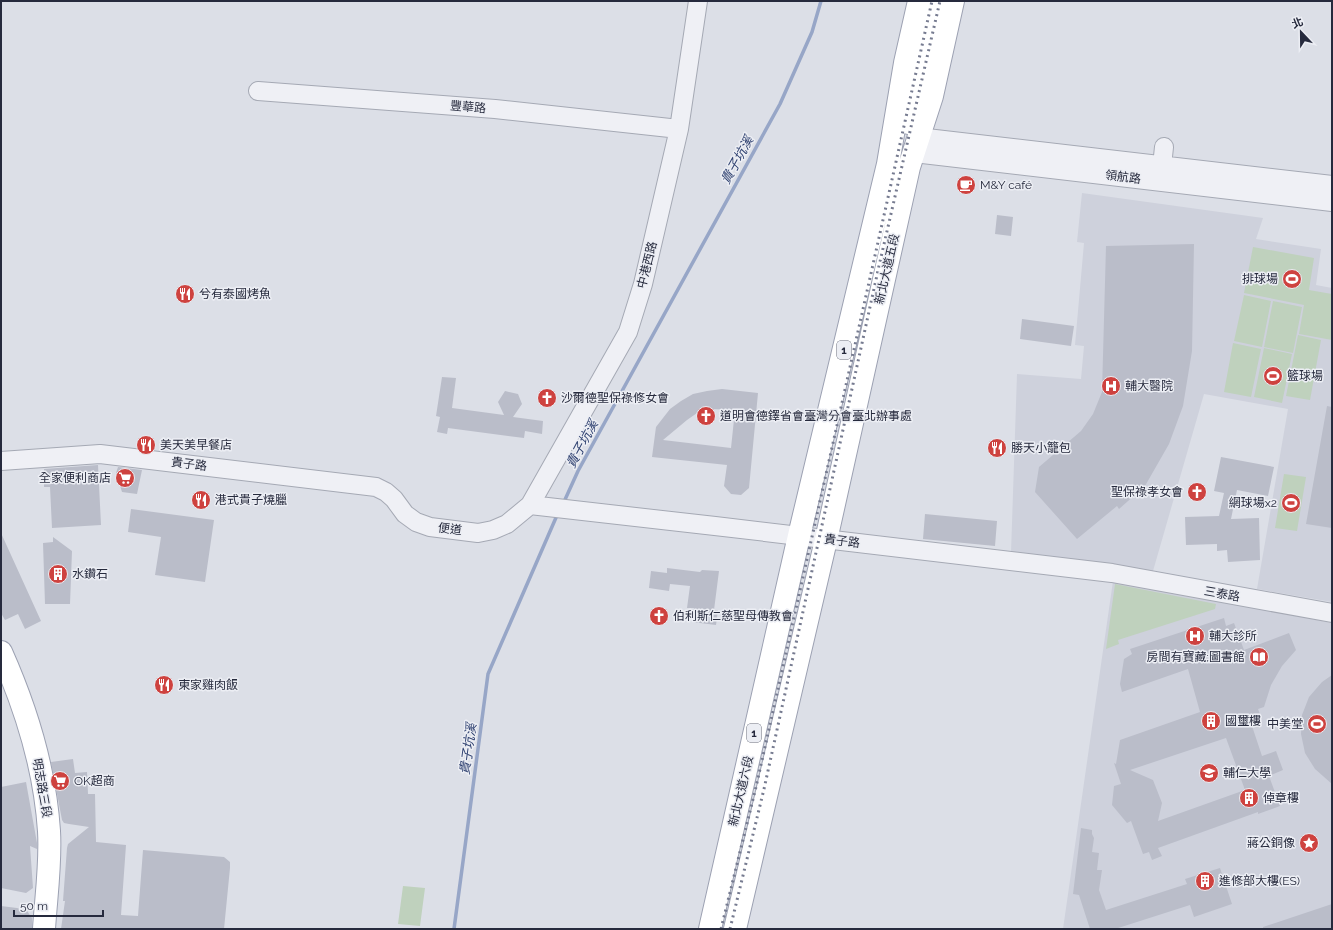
<svg xmlns="http://www.w3.org/2000/svg" width="1333" height="930" font-family="Raleway,'Noto Sans TC',sans-serif">
<rect width="100%" height="100%" fill="#dcdfe7"/>
<!-- built -->
<path fill="#ced1dc" d="M1082,193l181,25 -7,21 65,10 -5,36 16,3v314l-75,-13 31,-180 -84,-15 -51,177 -142,-18 6,-179 64,5 3,-33 -9,-1 9,-102 -7,-1z
M1113,581l219,42v306h-269z"/>
<!-- green -->
<path fill="#bfd1bd" d="M1253,247l61,11 -5,32 23,4v46l-33,-6 5,-29 -60,-12z
M1244,295l27,6 -9,46 -28,-6z
M1273,301l29,6 -9,46 -29,-6z
M1298,335l23,5 -11,60 -24,-4z
M1233,343l28,6 -10,48 -27,-5z
M1264,348l28,6 -10,49 -28,-6z
M1284,474l22,3 -9,54 -22,-3z
M1115,584l101,20 -1,5 -97,31 1,4 -13,5z
M403,886l22,2 -5,38 -22,-2z"/>
<g fill="none" stroke-linecap="round" stroke-linejoin="round">
<!-- stream -->
<path stroke="#97a6c7" stroke-width="3.5" d="M563,504l15,-33 202,-367 32,-72 9,-31
M454,929l34,-255 70,-161"/>
</g>
<!-- building -->
<path fill="#babdc9" fill-rule="evenodd" d="M997,215l16,2 -2,19 -16,-2z
M1194,244l-2,107 -9,55 -14,38 -24,42 -26,23 -2,-3 -40,33 -42,-47 4,-25 42,-36 12,-17 9,-22 4,-146z
M1022,319l52,7 -3,20 -51,-7z
M442,377l14,1 -4,30 52,7 -6,-13 7,-11 13,3 4,10 -9,13 30,4 -1,13 -17,-3 -1,7 -76,-10 -1,6 -10,-2 3,-15 -4,-1z
M722,389l36,4 -9,95 -8,7 -10,-1 -7,-8 3,-21 -75,-8 4,-30 14,-18 11,-8 12,-7 14,-3zM711,409l24,1 -4,38 -68,-8 24,-20 10,-7z
M1327,406l5,1v121l-26,-4z
M1221,457l53,10 -6,29 -31,-6 -6,29 28,-1 1,42 -32,2 -1,-12 -10,1v-7l-31,1 -1,-28 34,-1 5,-23 -10,-2z
M98,465l3,60 -49,3 -2,-41h-6v-18z
M118,467l24,3 -5,24 -15,-2 -6,-19z
M131,509l83,11 -9,62 -50,-7 6,-38 -33,-5z
M925,514l72,7 -2,25 -72,-7z
M1,533l40,88 -16,8 -7,-15 -13,6 -4,-7z
M53,537l19,14 -2,53h-25l-2,-61 10,-1z
M667,568l33,4 2,-2 17,1 -5,39h4l-2,15 -24,-3 2,-14h-7l3,-22 -20,-2 -1,7 -20,-3 2,-17 16,2z
M1224,618l2,8 8,-3 10,27 45,-17 7,17 -14,16 -11,19 -7,22 -6,2 3,8 -11,3 12,36 14,-5 7,19 -14,6 11,30 -22,8v-2l-100,36 4,8 -10,4 -3,-8 -6,2 -12,-33 -4,2 -15,-18 2,-19 7,-2 -7,-21 2,1 4,-24 80,-28 -12,-43 -66,23 -2,-8 4,-25 8,-5 -2,-5zM1226,738l19,52 -87,31 4,-18 -9,-23 -23,-10z
M1332,675v109l-17,-15 -10,-16 -4,-19 1,-19 7,-18 13,-15z
M73,759l2,14 12,-1 1,22h7l1,48 30,3 -5,70 17,1 5,-66 81,7 6,5v6l-6,61h-163l4,-28h-2l4,-53 1,-4 21,-17 -20,-3 -5,-1 -2,-3 -11,-58z
M26,782l11,61v6l-7,-3 3,42 -7,5 -25,-5v-101z
M1081,828l11,2v4l2,4 -2,14 7,1 -2,17h5l-3,20 7,20 81,-26 -2,-5 35,-11 12,36 -38,13 -4,-12 -75,24h-25l-11,-34 -6,-1z
M1332,904v25h-69v-2z
M1,906l16,2 10,3 5,7v11h-31z"/>
<g fill="none" stroke-linecap="round" stroke-linejoin="round">
<!-- minor casing -->
<g stroke="#a5a9b4" stroke-width="20">
<path id="minor" d="M258,91l237,18 184,20
M918,137l414,48
M914,153l418,49
M1161,176l3,-29
M1,461l99,-7 276,33 10,5 8,7 11,15 11,8 14,5 48,6 15,-3 14,-6 23,-19 98,-173 15,-48 36,-155 19,-128
M530,505l185,21 397,47 220,40"/>
</g>
<!-- major casing -->
<g stroke="#9ca1b2" stroke-width="24">
<path id="major" d="M909,123l27,-122
M1,652c25,56 44,118 48,179 2,32 -3,66 -5,98
M710,929l89,-393 89,-372 17,-101 14,-62
M735,929l91,-389 83,-373 23,-71 21,-95"/>
</g>
<!-- minor -->
<use href="#minor" stroke="#eff0f5" stroke-width="18"/>
<!-- major -->
<use href="#major" stroke="#fff" stroke-width="22"/>
<!-- rail -->
<path stroke="#767b90" stroke-width="3" stroke-dasharray="2 4" stroke-linecap="butt" d="M721,929l35,-142 176,-786
M730,929l34,-140 115,-523 61,-265"/>
</g>
<!-- icons -->
<defs>
<g id="cafe-disc" transform="scale(1)"><circle r="9.5" fill="#ce423f" stroke="#eceef4"/><path d="M-5.5-4.5H6V0H3Q3 3.5 0 3.5H-2.5Q-5.5 3.5-5.5 0ZM3-3.2v2h1.7v-2ZM-6 4.5H4V6H-6Z" fill="#fff"/></g>
<g id="stadium-disc" transform="scale(1)"><circle r="9.5" fill="#ce423f" stroke="#eceef4"/><path d="M0-5a6.5 5 0 1 0 0 10a6.5 5 0 1 0 0-10ZM-3.5-1.8h7v3.6h-7Z" fill="#fff"/></g>
<g id="restaurant-disc" transform="scale(1)"><circle r="9.5" fill="#ce423f" stroke="#eceef4"/><path d="M-5-6h1v4h1v-4h1v4h1v-4h1v5L-1.5 .5V6h-2V.5L-5-1ZM5-6V6H3V1.5H1.5Q1.5-4 5-6Z" fill="#fff"/></g>
<g id="hospital-disc" transform="scale(1)"><circle r="9.5" fill="#ce423f" stroke="#eceef4"/><path d="M-5-5h3v3.5h4V-5h3V5h-3V1.5h-4V5h-3Z" fill="#fff"/></g>
<g id="church-disc" transform="scale(1)"><circle r="9.5" fill="#ce423f" stroke="#eceef4"/><path d="M-1.2-6h2.4v3.5h3.3v2.4h-3.3V6h-2.4V-.1h-3.3v-2.4h3.3Z" fill="#fff"/></g>
<g id="supermarket-disc" transform="scale(1)"><circle r="9.5" fill="#ce423f" stroke="#eceef4"/><path d="M-6-5.5h2.5l.6 2H6L4.5 2H-2.5L-4.4-4H-6ZM-1.5 3.2a1.3 1.3 0 1 0 .1 0ZM3 3.2a1.3 1.3 0 1 0 .1 0Z" fill="#fff"/></g>
<g id="building-disc" transform="scale(1)"><circle r="9.5" fill="#ce423f" stroke="#eceef4"/><path d="M-4-6H4V6H1V3H-1V6H-4ZM-2.5-4.3h1.7v1.8h-1.7ZM.8-4.3h1.7v1.8H.8ZM-2.5-1h1.7V.8h-1.7ZM.8-1h1.7V.8H.8Z" fill="#fff"/></g>
<g id="library-disc" transform="scale(1)"><circle r="9.5" fill="#ce423f" stroke="#eceef4"/><path d="M-6-4Q-3-5.5-.7-3.5V5Q-3 3-6 4ZM6-4Q3-5.5 .7-3.5V5Q3 3 6 4Z" fill="#fff"/></g>
<g id="university-disc" transform="scale(1)"><circle r="9.5" fill="#ce423f" stroke="#eceef4"/><path d="M0-5L7-2L0 1L-7-2ZM-4 1L0 2.5L4 1V4Q0 6-4 4Z" fill="#fff"/></g>
<g id="sight-disc" transform="scale(1)"><circle r="9.5" fill="#ce423f" stroke="#eceef4"/><path d="M0-6L1.8-2.2L6-1.7L2.9 1.2L3.7 5.4L0 3.3L-3.7 5.4L-2.9 1.2L-6-1.7L-1.8-2.2Z" fill="#fff"/></g>
</defs>
<g fill-rule="evenodd">
<use href="#cafe-disc" x="966" y="185"/>
<use href="#stadium-disc" x="1292" y="279"/>
<use href="#restaurant-disc" x="185" y="294"/>
<use href="#stadium-disc" x="1273" y="376"/>
<use href="#hospital-disc" x="1111" y="386"/>
<use href="#church-disc" x="547" y="398"/>
<use href="#church-disc" x="706" y="416"/>
<use href="#restaurant-disc" x="146" y="445"/>
<use href="#restaurant-disc" x="997" y="448"/>
<use href="#supermarket-disc" x="125" y="478"/>
<use href="#church-disc" x="1197" y="492"/>
<use href="#restaurant-disc" x="201" y="500"/>
<use href="#stadium-disc" x="1291" y="503"/>
<use href="#building-disc" x="58" y="574"/>
<use href="#church-disc" x="659" y="616"/>
<use href="#hospital-disc" x="1195" y="636"/>
<use href="#library-disc" x="1259" y="657"/>
<use href="#restaurant-disc" x="164" y="685"/>
<use href="#building-disc" x="1211" y="721"/>
<use href="#stadium-disc" x="1317" y="724"/>
<use href="#university-disc" x="1209" y="773"/>
<use href="#supermarket-disc" x="60" y="781"/>
<use href="#building-disc" x="1249" y="798"/>
<use href="#sight-disc" x="1309" y="843"/>
<use href="#building-disc" x="1205" y="881"/>
</g>
<g text-anchor="middle" dominant-baseline="central" stroke-width="3" stroke-linejoin="round" paint-order="stroke">
<!-- shield labels -->
<g fill="#eceef4" stroke="#616574" stroke-width="1">
<rect x="837" y="341" width="14" height="18" rx="3"/>
<rect x="747" y="724" width="14" height="18" rx="3"/>
</g>
<g font-size="11" font-weight="bold" fill="#262a3d">
<text x="844" y="350">1</text>
<text x="754" y="733">1</text>
</g>
<!-- street labels -->
<g font-size="12" fill="#262a3d" stroke="#eceef4">
<text transform="translate(468 107) rotate(5)">豐華路</text>
<text transform="translate(1123 177) rotate(7)">領航路</text>
<text transform="translate(647 265) rotate(-76)">中港西路</text>
<text transform="translate(887 269) rotate(-77)">新北大道五段</text>
<text transform="translate(189 464) rotate(7)">貴子路</text>
<text transform="translate(450 529) rotate(7)">便道</text>
<text transform="translate(842 541) rotate(7)">貴子路</text>
<text transform="translate(1222 594) rotate(10)">三泰路</text>
<text transform="translate(42 788) rotate(80)">明志路三段</text>
<text transform="translate(741 791) rotate(-77)">新北大道六段</text>
</g>
<!-- poi labels -->
<g font-size="12" fill="#262a3d" stroke="#eceef4" text-anchor="start">
<text x="980" y="185">M&amp;Y café</text>
<text x="1278" y="279" text-anchor="end">排球場</text>
<text x="199" y="294">兮有泰國烤魚</text>
<text x="1287" y="376">籃球場</text>
<text x="1125" y="386">輔大醫院</text>
<text x="561" y="398">沙爾德聖保祿修女會</text>
<text x="720" y="416">道明會德鐸省會臺灣分會臺北辦事處</text>
<text x="160" y="445">美天美早餐店</text>
<text x="1011" y="448">勝天小籠包</text>
<text x="111" y="478" text-anchor="end">全家便利商店</text>
<text x="1183" y="492" text-anchor="end">聖保祿孝女會</text>
<text x="215" y="500">港式貴子燒臘</text>
<text x="1277" y="503" text-anchor="end">網球場x2</text>
<text x="72" y="574">水鑽石</text>
<text x="673" y="616">伯利斯仁慈聖母傳教會</text>
<text x="1209" y="636">輔大診所</text>
<text x="1245" y="657" text-anchor="end">房間有寶藏;圖書館</text>
<text x="178" y="685">東家雞肉飯</text>
<text x="1225" y="721">國璽樓</text>
<text x="1303" y="724" text-anchor="end">中美堂</text>
<text x="1223" y="773">輔仁大學</text>
<text x="74" y="781">OK超商</text>
<text x="1263" y="798">倬章樓</text>
<text x="1295" y="843" text-anchor="end">蔣公銅像</text>
<text x="1219" y="881">進修部大樓(ES)</text>
</g>
<!-- water labels -->
<g font-size="13" font-style="italic" fill="#304271" stroke="#eceef4">
<text transform="translate(737 160) rotate(-61)">貴子坑溪</text>
<text transform="translate(582 444) rotate(-62)">貴子坑溪</text>
<text transform="translate(468 749) rotate(-82)">貴子坑溪</text>
</g>
</g>
<!-- border -->
<rect width="1333" height="930" fill="none" stroke="#262a3d" stroke-width="4"/>
<!-- north arrow -->
<g transform="translate(1301 32) rotate(338)" stroke="#eceef4" stroke-width="3" paint-order="stroke">
<path d="M0-3L7 15L0 10L-7 15Z" fill="#262a3d"/>
<text y="-6" font-size="11" font-weight="bold" text-anchor="middle" fill="#262a3d">北</text>
</g>
<!-- scale -->
<path d="M14 910v6h89v-6" fill="none" stroke="#262a3d" stroke-width="2"/>
<text x="20" y="910" font-size="12" fill="#262a3d" stroke="#eceef4" stroke-width="3" paint-order="stroke">50 m</text>
</svg>
